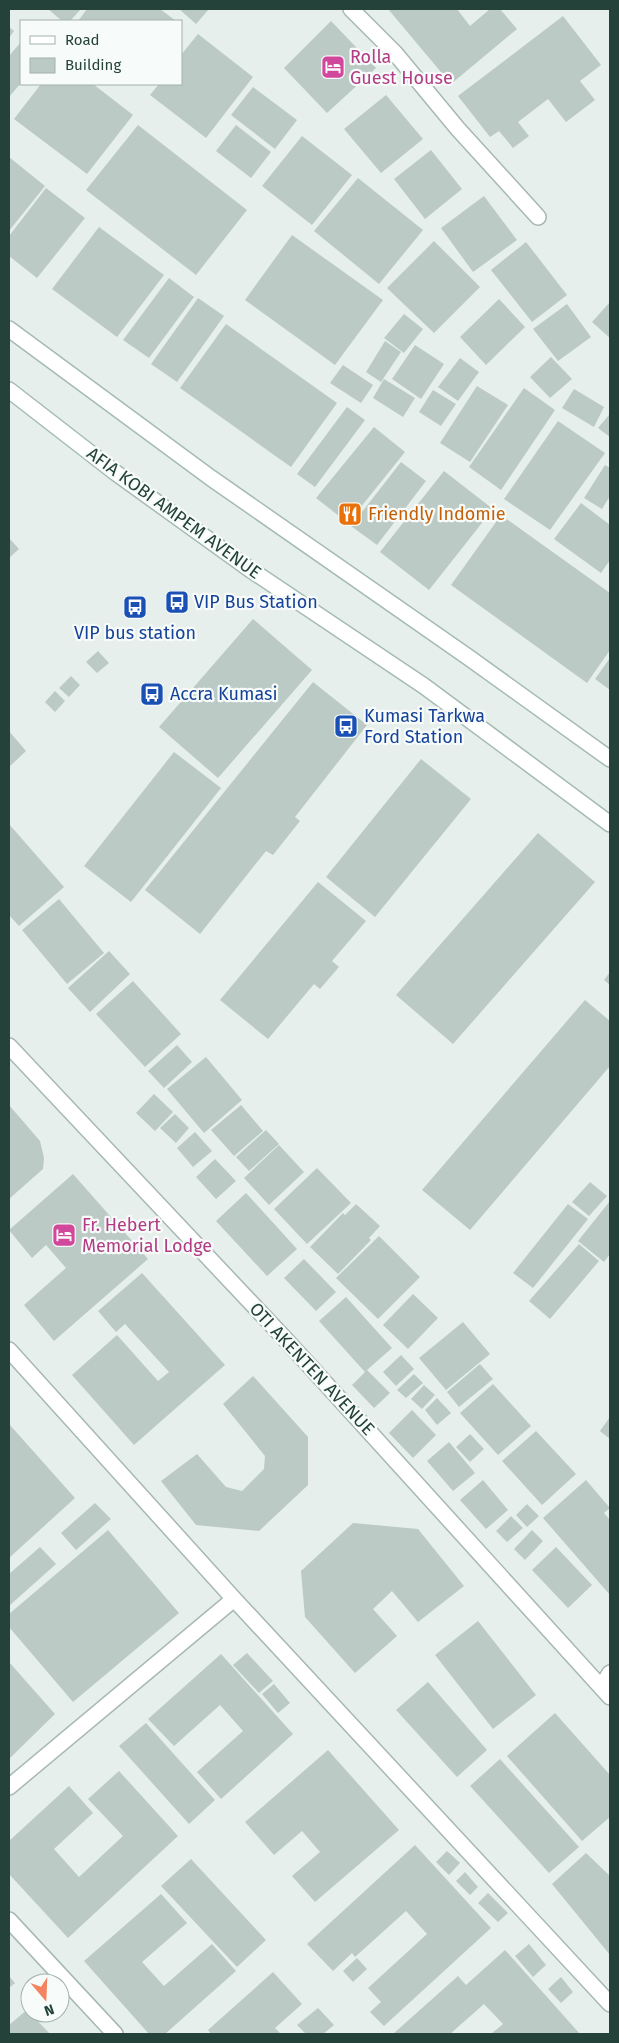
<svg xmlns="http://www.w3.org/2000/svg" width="619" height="2043" font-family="'Fira Sans',sans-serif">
<rect width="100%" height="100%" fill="#e6efeb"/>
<!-- building -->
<path fill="#bbcac4" d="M48,9h33l-11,12h-8z
M87,9h73l16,12h-98z
M179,9h30l-13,15z
M388,9h69l13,17 20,-17h10l17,20 -66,55z
M563,16l38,49 -21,16 15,19 -29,22 -18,-23 -30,23 11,14 -16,12 -14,-17 -9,6 -32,-41z
M331,21l45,47 -49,45 -43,-45z
M9,27l5,4 -5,7z
M198,34l55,43 -47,61 -56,-43 9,-11h22v-29z
M21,42v41l-12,14v-41z
M41,84h52l40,31 -46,59 -73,-55z
M253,87l44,33 -22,29 -44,-34z
M386,95l37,44 -42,34 -37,-44z
M138,125l109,85 -51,65 -110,-85z
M236,125l35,27 -20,26 -35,-27z
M302,136l50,39 -40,50 -50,-39z
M431,150l31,39 -37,30 -31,-40z
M9,157l36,29 -36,45z
M358,178l65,52 -44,54 -65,-53z
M46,188l39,30 -48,60 -28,-22v-20z
M484,196l33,44 -44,32 -32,-44z
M99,227l65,48 -47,62 -65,-48z
M292,235l91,65 -48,65 -90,-65z
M434,241l46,46 -46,46 -47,-45z
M526,242l41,53 -35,27 -41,-52z
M169,278l25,19 -45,61 -26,-18z
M198,298l26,18 -47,66 -26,-18z
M499,299l26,28 -39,38 -26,-28z
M610,302v36l-18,-16z
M567,304l24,33 -33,24 -25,-32z
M404,314l19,15 -19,24 -20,-15z
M226,324l111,79 -46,64 -111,-79z
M385,341l16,11 -20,30 -15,-10z
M415,345l29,19 -23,35 -29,-20z
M551,357l21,22 -22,19 -20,-21z
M460,358l19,14 -21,29 -20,-14z
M343,365l30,20 -12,18 -31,-20z
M384,379l31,19 -12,19 -30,-19z
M477,386l31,19 -38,57 -30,-19z
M524,388l31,22 -54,80 -32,-23z
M574,389l30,18 -10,20 -32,-19z
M433,390l23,14 -15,22 -22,-14z
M347,407l18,13 -50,67 -18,-13z
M609,415l1,1v21l-12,-9z
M558,421l47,32 -55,77 -46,-31z
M374,427l31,25 -57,71 -32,-25z
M401,462l25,19 -49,64 -26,-19z
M605,465l5,3v28l-8,13 -18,-11z
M444,471l49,38 -64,81 -49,-38z
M581,503l29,22v35l-9,13 -47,-34z
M501,515l109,78v57l-23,33 -136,-98z
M9,538l10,11 -10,9z
M253,619l59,51 -94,108 -59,-51z
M98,651l11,12 -12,10 -11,-11z
M610,658v32l-15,-11z
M71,676l9,9 -11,12 -10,-9z
M313,682l54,43 -72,92 5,4 -27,34 -7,-4 -66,83 -55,-44z
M55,691l10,10 -10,11 -10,-10z
M9,731l17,20 -17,16z
M174,752l47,36 -90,114 -47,-36z
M421,759l50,40 -96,118 -49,-40z
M9,824l55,63 -45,39 -10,-11z
M538,833l57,49 -142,162 -57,-49z
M318,882l48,39 -34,40 7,6 -19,22 -6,-5 -46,55 -48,-39z
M59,899l45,54 -37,31 -45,-54z
M109,951l21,23 -40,38 -22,-24z
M610,972v13l-6,-5z
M133,981l48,53 -36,33 -49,-53z
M585,1000l25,21v45l-140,164 -48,-40z
M177,1045l15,17 -28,26 -16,-17z
M206,1057l36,43 -38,33 -37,-44z
M154,1094l19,18 -18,19 -19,-18z
M9,1105l31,36 4,17 -1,11 -34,30z
M241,1105l22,26 -29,25 -23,-26z
M175,1114l14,14 -13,15 -16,-15z
M266,1130l13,14 -30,27 -13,-14z
M195,1132l17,19 -19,16 -16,-19z
M279,1145l25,27 -35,33 -25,-27z
M215,1159l21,22 -20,18 -20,-22z
M317,1168l34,35 -44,41 -33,-35z
M73,1174l75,85 -94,82 -30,-36 42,-37 -20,-23 -14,13 -23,-28z
M590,1182l17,14 -18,20 -17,-14z
M246,1193l51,56 -30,27 -51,-55z
M610,1201v53l-6,8 -26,-21z
M356,1204l24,22 -11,12 2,2 -33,34 -28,-27 33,-34 2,2z
M568,1204l20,15 -55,69 -20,-15z
M379,1236l41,41 -42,42 -42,-41z
M579,1244l20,17 -49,58 -21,-18z
M304,1259l32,33 -20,19 -32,-33z
M142,1273l83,92 -91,80 -62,-70 45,-40 41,46 11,-9 -44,-48 -9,8 -18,-21z
M413,1294l25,24 -30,31 -25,-24z
M346,1297l46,51 -25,22 23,23 -16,15 -22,-23 13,-13 -46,-51z
M463,1322l27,32 -44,36 -27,-32z
M401,1355l13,14 -18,17 -13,-14z
M480,1364l13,15 -34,28 -12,-15z
M414,1374l9,9 -17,15 -9,-8z
M253,1376l55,61v48l-49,46 -63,-6 -35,-44 36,-27 29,33 16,4 22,-22 1,-13 -42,-52z
M493,1384l38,42 -33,29 -38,-42z
M424,1385l11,10 -13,14 -11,-10z
M437,1398l14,15 -14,12 -12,-15z
M412,1410l24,25 -23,23 -24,-25z
M610,1417v22l-10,-8z
M9,1424l66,74 -66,60z
M536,1431l40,43 -34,31 -40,-44z
M470,1434l14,15 -14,13 -14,-15z
M449,1442l26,31 -22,18 -26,-30z
M483,1480l25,30 -22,19 -26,-29z
M586,1480l24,28 -6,5 6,7v75l-67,-77z
M95,1503l16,16 -35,31 -15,-17z
M527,1504l12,12 -12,11 -11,-12z
M511,1516l12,12 -16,14 -11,-11z
M353,1523l65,6 46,57 -46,36 -26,-31 -19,18 24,27 -42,37 -50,-56 -4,-46z
M108,1530l71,83 -106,89 -64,-75v-13z
M532,1530l11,11 -18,19 -11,-11z
M40,1547l16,17 -47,42v-32z
M556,1547l36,38 -24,23 -36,-38z
M478,1621l58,74 -43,34 -58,-74z
M247,1653l26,28 -14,12 -26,-28z
M221,1654l72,80 -72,65 -24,-27 46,-41 -23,-26 -46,41 -26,-27z
M9,1662l46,52 -46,45z
M428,1682l59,68 -30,27 -61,-67z
M274,1684l16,19 -12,10 -16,-19z
M555,1713l55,62v42l-28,24 -75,-85z
M146,1723l69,77 -26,24 -70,-78z
M328,1750l71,80 -84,72 -23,-26 28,-24 -18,-21 -28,24 -29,-33z
M500,1759l79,88 -30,26 -79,-87z
M119,1771l59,65 -110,102 -59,-64v-33l60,-55 24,27 -39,36 25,28 44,-41 -35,-37z
M415,1845l76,83 -107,98 -14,-14 11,-10 -13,-14 59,-54 -21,-23 -51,46 -3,-4 -19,18 -26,-27z
M447,1851l13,12 -11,12 -13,-13z
M586,1853l24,23v79l-58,-71z
M191,1859l75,81 -29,27 -76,-81z
M465,1872l13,15 -8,8 -14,-14z
M488,1893l20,20 -10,9 -20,-19z
M161,1894l26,29 -45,39 22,24 48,-42 24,27 -71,63h-16l-65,-73z
M529,1944l17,21 -13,12 -18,-21z
M505,1950l75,84h-89l12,-10 -19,-20 -34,30h-57l65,-58 8,9z
M357,1958l10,11 -14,13 -10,-11z
M273,1972l29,32 -27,24 6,6h-70l-3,-4z
M9,1976l6,7 -6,5z
M561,1977l12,15 -12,11 -13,-14z
M318,2008l16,17 -11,9h-17l-9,-9z
M28,2009l2,4 20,21h-41v-9z"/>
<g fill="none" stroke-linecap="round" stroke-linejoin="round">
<!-- minor casing -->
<g stroke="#a8b8b2" stroke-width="18">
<path id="minor" d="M351,9l44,44 63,76 80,88
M9,1046l278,295 323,356
M9,1350l225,249 376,405
M602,1686l8,-13
M9,1787l225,-188
M9,1920l106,114"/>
</g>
<!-- secondary casing -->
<g stroke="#a4bbb3" stroke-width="18">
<path id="secondary" d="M9,329l202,149 257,179 142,102
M9,390l107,83 132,95 176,118 186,138"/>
</g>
<!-- minor -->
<use href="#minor" stroke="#fff" stroke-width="15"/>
<!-- secondary -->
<use href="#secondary" stroke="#fff" stroke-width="15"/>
</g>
<!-- icons -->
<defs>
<g id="hotel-square" transform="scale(1.25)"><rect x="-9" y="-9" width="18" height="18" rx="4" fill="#d1479c" stroke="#f7fbf9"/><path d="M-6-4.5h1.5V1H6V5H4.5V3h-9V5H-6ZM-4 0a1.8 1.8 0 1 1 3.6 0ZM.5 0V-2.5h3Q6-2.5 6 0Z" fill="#fff"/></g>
<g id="restaurant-square" transform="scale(1.25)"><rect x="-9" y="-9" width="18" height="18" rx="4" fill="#e8710a" stroke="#f7fbf9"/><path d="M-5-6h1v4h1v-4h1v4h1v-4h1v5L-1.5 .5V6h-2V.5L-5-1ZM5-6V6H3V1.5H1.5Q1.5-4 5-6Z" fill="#fff"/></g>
<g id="bus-square" transform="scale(1.25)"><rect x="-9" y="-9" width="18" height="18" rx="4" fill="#1a4fb4" stroke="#f7fbf9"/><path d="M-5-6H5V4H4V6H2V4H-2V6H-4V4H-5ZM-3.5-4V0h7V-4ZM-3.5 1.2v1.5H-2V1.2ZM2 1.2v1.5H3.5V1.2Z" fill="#fff"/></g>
</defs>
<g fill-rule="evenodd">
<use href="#hotel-square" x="333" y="67"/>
<use href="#restaurant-square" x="350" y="514"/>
<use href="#bus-square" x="177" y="602"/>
<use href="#bus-square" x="135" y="607"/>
<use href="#bus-square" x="152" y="694"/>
<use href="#bus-square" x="346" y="726"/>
<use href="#hotel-square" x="64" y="1235"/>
</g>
<g text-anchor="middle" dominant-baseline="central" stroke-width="4.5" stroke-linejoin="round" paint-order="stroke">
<!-- hotel labels -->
<g font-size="18" fill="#b23c85" stroke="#f7fbf9" text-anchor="start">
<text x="350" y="57">Rolla<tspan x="350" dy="21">Guest House</tspan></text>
<text x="82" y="1225">Fr. Hebert<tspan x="82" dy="21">Memorial Lodge</tspan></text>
</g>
<!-- street labels -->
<g font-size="18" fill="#24423a" stroke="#f7fbf9">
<text transform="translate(174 513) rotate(36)">AFIA KOBI AMPEM AVENUE</text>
<text transform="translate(312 1369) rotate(47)">OTI AKENTEN AVENUE</text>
</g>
<!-- food labels -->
<g font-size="18" fill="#c56008" stroke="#f7fbf9" text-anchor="start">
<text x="368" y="514">Friendly Indomie</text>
</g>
<!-- transit labels -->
<g font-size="18" fill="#164399" stroke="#f7fbf9" text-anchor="start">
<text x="194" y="602">VIP Bus Station</text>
<text x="135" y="633" text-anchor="middle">VIP bus station</text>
<text x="170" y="694">Accra Kumasi</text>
<text x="364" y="716">Kumasi Tarkwa<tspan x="364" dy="21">Ford Station</tspan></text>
</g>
</g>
<!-- border -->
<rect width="619" height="2043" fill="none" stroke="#24423a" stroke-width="20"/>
<!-- legend -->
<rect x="20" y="20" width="162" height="65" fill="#f7fbf9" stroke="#a3b1ad"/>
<rect x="30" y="36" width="25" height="8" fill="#ffffff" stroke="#a3b1ad"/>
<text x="65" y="45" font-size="15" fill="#24423a">Road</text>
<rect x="30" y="58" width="25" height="15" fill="#bbcac4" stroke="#a3b1ad"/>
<text x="65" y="70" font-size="15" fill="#24423a">Building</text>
<!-- north arrow -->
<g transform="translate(45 1998) rotate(161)"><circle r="24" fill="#f7fbf9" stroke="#a3b1ad"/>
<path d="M0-4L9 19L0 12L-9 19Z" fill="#f4845f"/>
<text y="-8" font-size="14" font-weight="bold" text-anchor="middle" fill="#24423a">N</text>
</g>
</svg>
